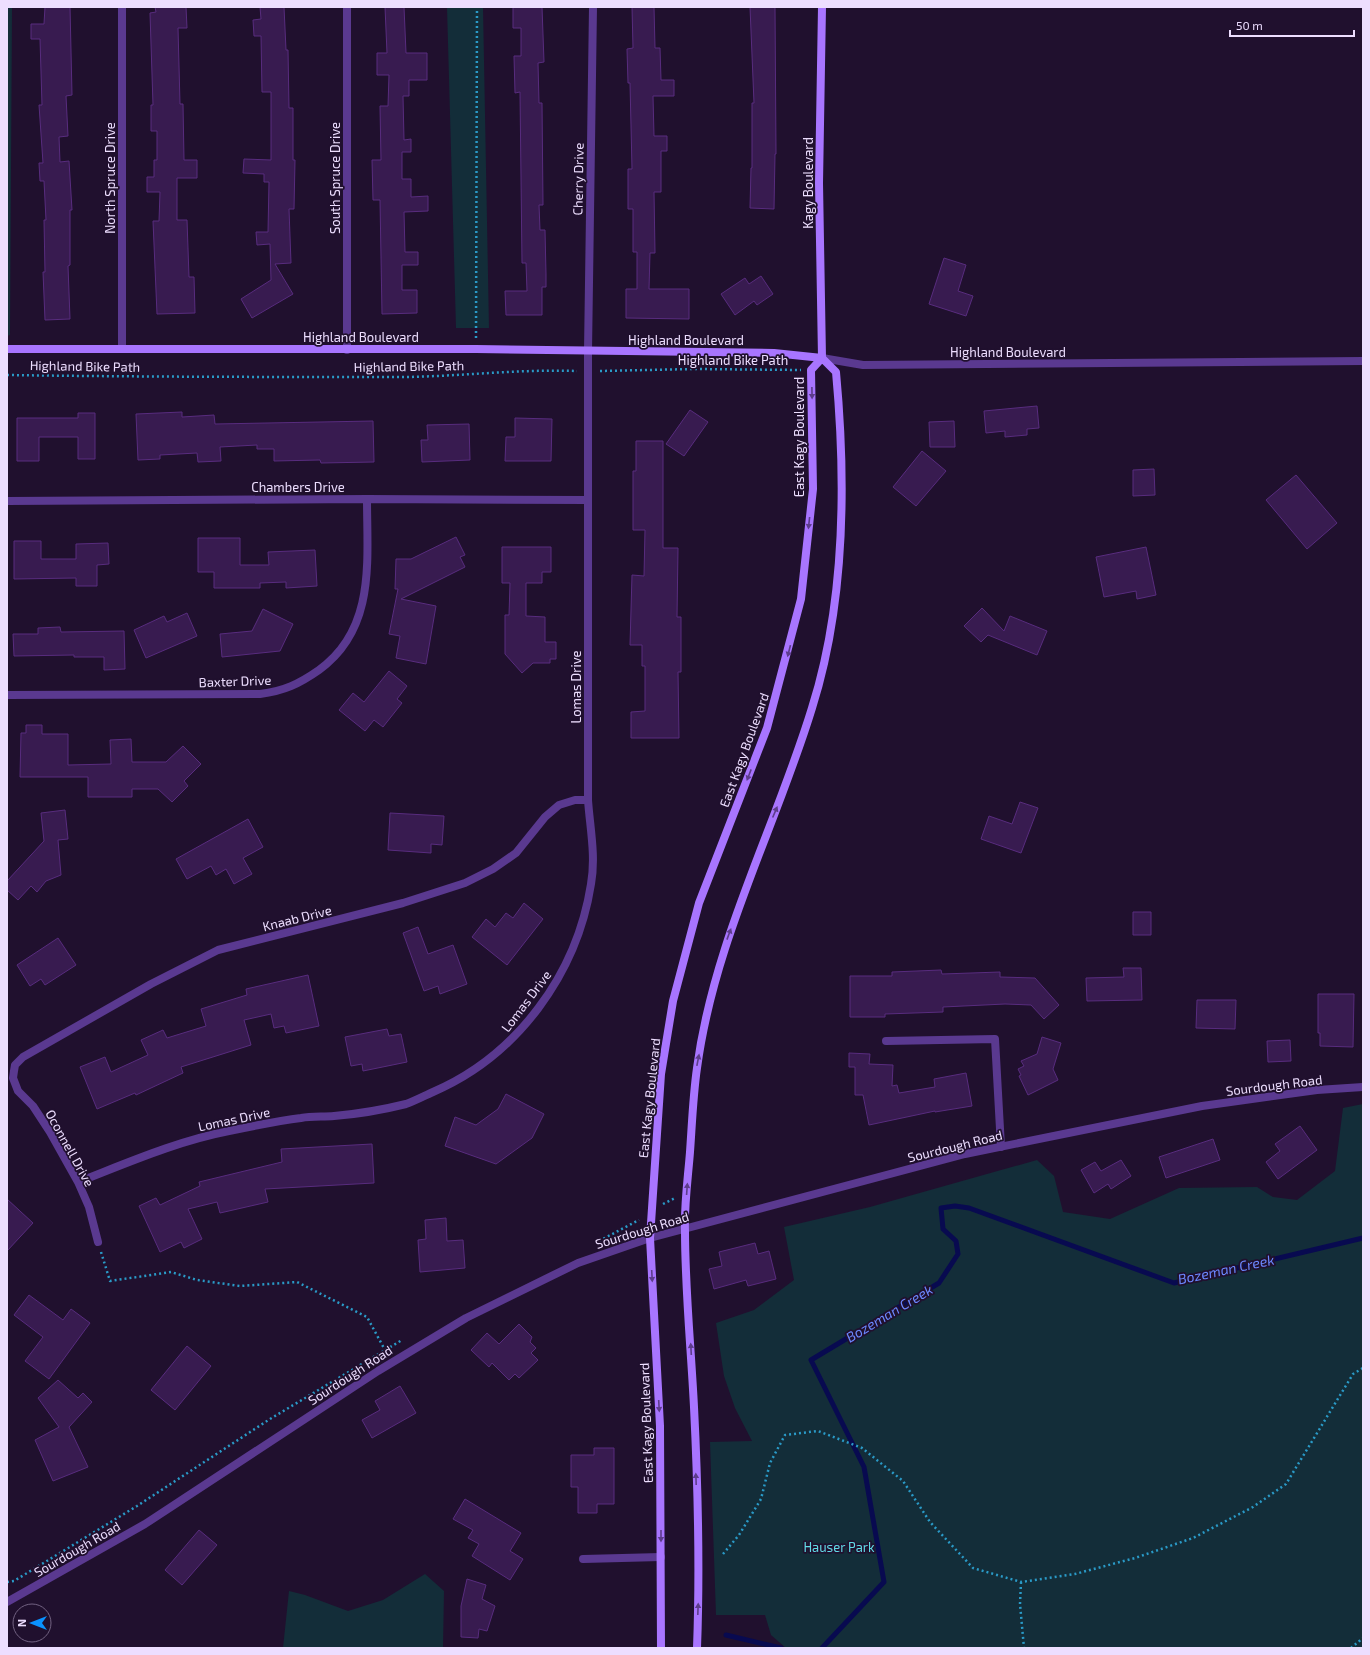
<svg xmlns="http://www.w3.org/2000/svg" width="1370" height="1655" font-family="'Exo 2',sans-serif">
<rect width="100%" height="100%" fill="#20102e"/>
<!-- green -->
<path fill="#132d39" d="M7,7h5l-2,328 -3,1z
M447,7h36l6,321h-33z
M1363,1104v544h-577l-15,-13 -6,-20h-49l-6,-173 42,-1 -17,-33 -11,-32 -8,-53 38,-13 40,-30 -10,-53 86,-20 167,-47 17,16 9,36 47,7 69,-31 78,-1 16,10 24,3 38,-29 8,-63z
M425,1574l19,17 -1,57h-160l6,-57 16,4 43,16 35,-11z"/>
<g fill="none" stroke-linecap="round" stroke-linejoin="round">
<!-- stream -->
<path stroke="#080a50" stroke-width="5" d="M726,1635l55,13
M822,1648l62,-66 -20,-115 -53,-107 128,-77 19,-29 -2,-13 -13,-12 -2,-21 14,-2 14,2 205,75 189,-45"/>
</g>
<!-- building -->
<path fill="#381b50" stroke="#582c7e" d="M45,7h25l2,88 -6,1 2,40 -9,1 1,25 9,-1 3,49h-2v55l-2,1 2,53 -25,1 -2,-48h2l-1,-52h2l-2,-39h-4l-1,-18h4l-4,-58h3l-2,-66h-9v-15h13z
M155,7h31l1,21h-9l2,76h3l1,56h13v18h-20v42h10l2,57h5l1,36 -38,1 -4,-93h6l1,-29h-13v-15h7v-17h3v-29h-6v-26h2l-3,-92 6,-1z
M260,7h24l2,43h2l1,58h4v52h2l-1,49h-5l2,54 -16,1 18,30 -41,24 -11,-19 30,-19 -1,-36 -13,1 -1,-13h12l1,-50h-5v-8l-21,-1 1,-14 27,1v-68h-9l-1,-56h-7l-1,-16 8,-1z
M385,7h19l2,46h21v27h-18v16h-6l1,44 7,-1v13h-9v27h9v18l17,-1v15l-24,1 1,40h13v13h-16v25h15v23l-35,1 -2,-114h-7l-1,-40h9l-1,-54h8l1,-31h-12v-22h10z
M513,7h29l2,55 -6,1 1,40h3l1,102h-4l1,25h5l1,44v13h-4v28h-36l-1,-24h22l-1,-28h-4l-2,-171 -5,1 -1,-37h7v-28h-8z
M632,7h22l1,41h5l1,32h13v16h-21l1,40h13v15h-6v41h-7l1,61h-5l-1,36h40v30l-63,-1v-29h11v-37h-4v-43h-5v-40h4l-2,-86h-2l-1,-34 6,-1z
M750,7h25l1,147h-1l-1,55 -24,-1 1,-40h1v-65h2z
M944,258l22,7 -8,26 15,5 -7,20 -37,-12z
M761,276l12,18 -16,11 -3,-4 -19,14 -14,-21 24,-16 4,6z
M1037,406l2,22 -12,1v6l-22,2v-6l-19,2 -2,-22z
M690,410l18,12 -24,34 -18,-12z
M182,412v5l32,-2 1,9 158,-3 1,41 -53,1 -1,-3 -46,1v-12h-17v-4l-37,2 1,14 -23,1 -1,-9 -37,2v4l-22,1 -2,-46z
M78,413h17v46h-17v-22h-39v24h-22v-43h61z
M515,418l37,1 -1,42h-46l1,-24h9z
M954,421l1,26h-25l-1,-25z
M469,424l1,36 -48,2 -1,-22h7l-1,-15z
M636,441h27v107h15l-1,69h4v55h-3l1,66h-48v-26l14,-1v-45h-3v-21h-12l2,-70 12,1 1,-46h-12v-59h3z
M922,451l24,20 -30,35 -23,-19z
M1154,469l1,26 -22,1v-26z
M1296,475l41,48 -30,26 -41,-49z
M456,537l9,18 -5,2 5,10 -64,32 35,7 -10,58 -30,-6 4,-22 -11,-2 9,-45h-3l1,-30h15z
M198,538h42v27h29l-1,-13 47,-2 2,36 -31,2v-6l-26,1v5h-46v-16h-16z
M14,541h27v18h35v-15l32,-1 1,21 -12,1v21h-21v-8l-62,1z
M502,547h49v25h-9v11h-16v33l19,1v25h11v17h-6v4h-17l-11,10 -17,-19v-39h4l1,-32h-8z
M1146,547l10,48 -19,4 -1,-8 -32,6 -8,-40z
M982,608l22,23 6,-15 37,15 -10,24 -49,-20 -7,7 -17,-16z
M263,609l30,15 -13,27 -58,6 -2,-23 32,-3z
M187,613l10,23 -51,22 -12,-28 30,-14 3,6z
M60,627l1,5 63,-1 1,38 -21,1v-13h-30v-2l-60,1 -1,-22h25v-6z
M389,671l18,15 -10,13 5,4 -19,24 -9,-7 -9,11 -26,-21 14,-17 11,9z
M26,725h16v9h26v31l43,-1 -1,-24 21,-1 1,23h34l17,-16 18,18 -17,17 4,5 -16,16 -14,-13h-26v8h-44v-20h-68l1,-44h5z
M1020,802l18,6 -17,45 -40,-14 8,-23 23,8z
M65,810l3,29 -10,1 3,35 -15,6 -9,11 -6,-6 -13,14 -11,-10v-9l37,-40 -3,-28z
M390,813l54,3 -2,29 -11,-1v9l-43,-3z
M248,819l15,28 -20,11 9,16 -18,10 -8,-15 -10,6 -5,-9 -24,13 -11,-20z
M524,903l19,16 -36,46 -35,-28 14,-18 9,8 11,-14 7,5z
M1133,912h18v23h-18z
M418,927l10,27 25,-9 14,39 -27,10 -2,-8 -14,5 -21,-58z
M58,938l18,27 -31,20 -4,-6 -11,7 -13,-21z
M1123,968h18l1,32 -55,1 -1,-23 38,-1z
M941,970l1,4 58,-2v5l35,1 24,27 -15,14 -13,-14 -26,-1 -62,3v5l-58,2v3h-35v-41h42v-4z
M308,975l11,51 -33,7 -2,-7 -10,2 -3,-14 -27,6 7,25 -70,22 2,6 -47,22 -1,-2 -38,16 -17,-42 25,-10 6,15 37,-17 -7,-15 22,-10 4,8 39,-12 -5,-17 46,-14 -1,-6z
M1318,994h36l-1,53 -33,-1v-13h-2z
M1197,1000h39l-1,29 -39,-1z
M387,1029l2,7 12,-2 6,28 -44,9 -1,-7 -11,2 -6,-29z
M1042,1037l19,6 -8,26 5,11 -30,15 -9,-19 2,-1 -3,-6 6,-3 -3,-5 16,-7z
M1290,1040l1,21 -23,1 -1,-21z
M849,1053l21,1 -1,10 24,1 -1,21 5,-1 2,8 36,-6 -1,-8 32,-6 6,33 -37,6v-1l-66,14 -6,-30h-8v-28h-6z
M506,1094l38,20 -12,24 -36,26 -51,-18 10,-29 21,8 22,-16z
M1300,1126l17,24 -39,29 -12,-17 14,-11 -5,-7z
M1213,1139l7,21 -54,18 -7,-21z
M372,1144l2,39 -109,6 3,13 -48,11 -3,-11 -29,7 14,30 -18,9 -3,-6 -21,10 -21,-46 17,-8 4,7 40,-19 -1,-4 83,-20 -1,-13z
M1121,1160l10,16 -20,13 -3,-5 -14,9 -13,-23 14,-8 6,9z
M7,1199l26,24 -26,28z
M446,1218l1,23 16,-1 2,28 -45,4 -2,-32 8,-1 -1,-19z
M755,1243l3,11 11,-3 7,28 -28,7 -2,-6 -32,9 -5,-20 13,-3 -3,-14z
M29,1295l34,25 8,-11 19,14 -41,56 -24,-18 18,-24 -29,-22z
M519,1324l13,13 -2,5 6,6 -5,5 7,7 -19,18 -4,-4 -6,6 -17,-17 -3,4 -18,-17 16,-17 12,11z
M187,1346l24,20 -36,44 -24,-20z
M58,1380l20,18 5,-5 9,9 -23,25 19,40 -35,14 -18,-41 24,-13 -21,-29z
M400,1386l16,27 -44,25 -10,-18 18,-10 -5,-9z
M594,1448h20v56h-17v9h-19v-26h-7v-32h23z
M465,1499l56,34 -11,18 13,8 -13,21 -38,-24 7,-12 -11,-6 5,-8 -20,-11z
M199,1530l18,15 -35,40 -17,-15z
M467,1579l19,6 -4,14 13,7 -8,25 -8,-2 -1,9 -17,-1v-31z"/>
<g fill="none" stroke-linecap="round" stroke-linejoin="round">
<!-- path -->
<path stroke="#2a9ac7" stroke-width="2.5" stroke-dasharray="2 3" stroke-linecap="butt" d="M476,338l1,-331
M600,371l94,-2 107,1
M7,375c133,2 267,2 400,2 56,-1 113,-8 170,-6
M663,1204l12,-6
M599,1241l40,-21
M101,1252l9,29 61,-9 26,8 43,6 57,-4 70,35 18,33
M723,1554l16,-19 22,-36 9,-36 15,-28 33,-4 44,17 41,33 27,41 43,46 48,14 54,-8 60,-16 58,-20 60,-31 33,-23 67,-110 10,-6
M7,1582l7,-1 123,-75 133,-87 132,-79
M1021,1582l-1,22 4,44
M1351,1648l12,-10"/>
<!-- service -->
<path stroke="#5a3990" stroke-width="8" d="M886,1041l109,-2 6,108"/>
<!-- minor -->
<path stroke="#5a3990" stroke-width="8" d="M347,7v343
M122,349v-342
M822,358l41,7 500,-4
M7,501l360,-2 221,1
M7,695l253,-1c24,-3 39,-10 59,-24 57,-41 48,-109 48,-171
M78,1182c49,-19 99,-41 151,-51 24,-5 48,-10 72,-13 11,-2 22,-1 33,-2 24,-2 48,-6 72,-12 9,-3 18,-8 27,-12 84,-36 144,-118 158,-208 5,-28 -1,-56 -3,-84v-449l5,-344
M98,1242l-9,-35 -11,-25 -28,-50 -17,-26 -15,-15 -5,-13 1,-7 1,-6 8,-8 128,-73 67,-34 185,-47 62,-20 28,-14 23,-16 29,-36 14,-12 16,-5h13
M583,1559l78,-2"/>
<!-- tertiary -->
<path stroke="#5a3990" stroke-width="8" d="M7,1602l138,-78 233,-153 88,-53 112,-55 72,-25 315,-84 237,-48 115,-16 46,-3"/>
<!-- secondary -->
<path stroke="#a875ff" stroke-width="8" d="M7,349h469l298,4 48,5
M822,358l-3,-175 3,-176
M661,1648l-1,-222 -10,-188 11,-164 12,-73 26,-98 68,-175 34,-129 12,-110 -2,-119 11,-12
M697,1648c3,-80 1,-161 -3,-241 -3,-59 -9,-118 -9,-176 -1,-26 3,-53 5,-79 2,-28 3,-56 7,-84 17,-127 78,-239 115,-360 33,-104 34,-228 24,-336l-14,-14"/>
</g>
<!-- one-way arrows -->
<defs><path id="oneway-solid" d="M-6-.8H1V-3.2L6.5 0L1 3.2V.8H-6Z"/></defs>
<g fill="#5d3d8c">
<use href="#oneway-solid" transform="translate(812 393) rotate(89)"/>
<use href="#oneway-solid" transform="translate(809 523) rotate(96)"/>
<use href="#oneway-solid" transform="translate(789 651) rotate(104)"/>
<use href="#oneway-solid" transform="translate(749 775) rotate(111)"/>
<use href="#oneway-solid" transform="translate(775 812) rotate(-67)"/>
<use href="#oneway-solid" transform="translate(729 934) rotate(-70)"/>
<use href="#oneway-solid" transform="translate(698 1060) rotate(-79)"/>
<use href="#oneway-solid" transform="translate(687 1189) rotate(-86)"/>
<use href="#oneway-solid" transform="translate(652 1276) rotate(87)"/>
<use href="#oneway-solid" transform="translate(691 1349) rotate(-93)"/>
<use href="#oneway-solid" transform="translate(659 1406) rotate(87)"/>
<use href="#oneway-solid" transform="translate(696 1479) rotate(-92)"/>
<use href="#oneway-solid" transform="translate(661 1536) rotate(90)"/>
<use href="#oneway-solid" transform="translate(698 1609) rotate(-88)"/>
</g>
<g text-anchor="middle" dominant-baseline="central" stroke-width="3.5" stroke-linejoin="round" paint-order="stroke">
<!-- street labels -->
<g font-size="13" fill="#eddeff" stroke="#20102e">
<text transform="translate(110 178) rotate(-90)">North Spruce Drive</text>
<text transform="translate(335 178) rotate(-90)">South Spruce Drive</text>
<text transform="translate(578 179) rotate(-89)">Cherry Drive</text>
<text transform="translate(808 183) rotate(-90)">Kagy Boulevard</text>
<text x="361" y="337">Highland Boulevard</text>
<text x="686" y="340">Highland Boulevard</text>
<text x="1008" y="352">Highland Boulevard</text>
<text x="733" y="360">Highland Bike Path</text>
<text transform="translate(85 366) rotate(1)">Highland Bike Path</text>
<text transform="translate(409 366) rotate(-1)">Highland Bike Path</text>
<text transform="translate(799 437) rotate(-90)">East Kagy Boulevard</text>
<text x="298" y="487">Chambers Drive</text>
<text transform="translate(235 681) rotate(-2)">Baxter Drive</text>
<text transform="translate(576 687) rotate(-90)">Lomas Drive</text>
<text transform="translate(744 750) rotate(-70)">East Kagy Boulevard</text>
<text transform="translate(297 918) rotate(-14)">Knaab Drive</text>
<text transform="translate(526 1001) rotate(-53)">Lomas Drive</text>
<text transform="translate(1274 1085) rotate(-7)">Sourdough Road</text>
<text transform="translate(649 1098) rotate(-84)">East Kagy Boulevard</text>
<text transform="translate(234 1119) rotate(-12)">Lomas Drive</text>
<text transform="translate(955 1146) rotate(-14)">Sourdough Road</text>
<text transform="translate(70 1148) rotate(61)">Oconnell Drive</text>
<text transform="translate(642 1230) rotate(-17)">Sourdough Road</text>
<text transform="translate(350 1375) rotate(-33)">Sourdough Road</text>
<text transform="translate(646 1423) rotate(-92)">East Kagy Boulevard</text>
<text transform="translate(77 1549) rotate(-30)">Sourdough Road</text>
</g>
<!-- park labels -->
<g font-size="13" fill="#61dbe7" stroke="#20102e">
<text x="839" y="1547">Hauser Park</text>
</g>
<!-- water labels -->
<g font-size="14" font-style="italic" fill="#6c88ff" stroke="#20102e">
<text transform="translate(1226 1269) rotate(-12)">Bozeman Creek</text>
<text transform="translate(889 1313) rotate(-31)">Bozeman Creek</text>
</g>
</g>
<!-- border -->
<rect width="1370" height="1655" fill="none" stroke="#eddeff" stroke-width="16"/>
<!-- north arrow -->
<g transform="translate(32 1623) rotate(270)"><circle r="19" fill="#20102e" stroke="#726282"/>
<path d="M0-3L7 15L0 10L-7 15Z" fill="#0a92ff"/>
<text y="-6" font-size="11" font-weight="bold" text-anchor="middle" fill="#eddeff">N</text>
</g>
<!-- scale -->
<path d="M1230 30v6h124v-6" fill="none" stroke="#eddeff" stroke-width="2"/>
<text x="1236" y="30" font-size="12" fill="#eddeff" stroke="#20102e" stroke-width="3" paint-order="stroke">50 m</text>
</svg>
